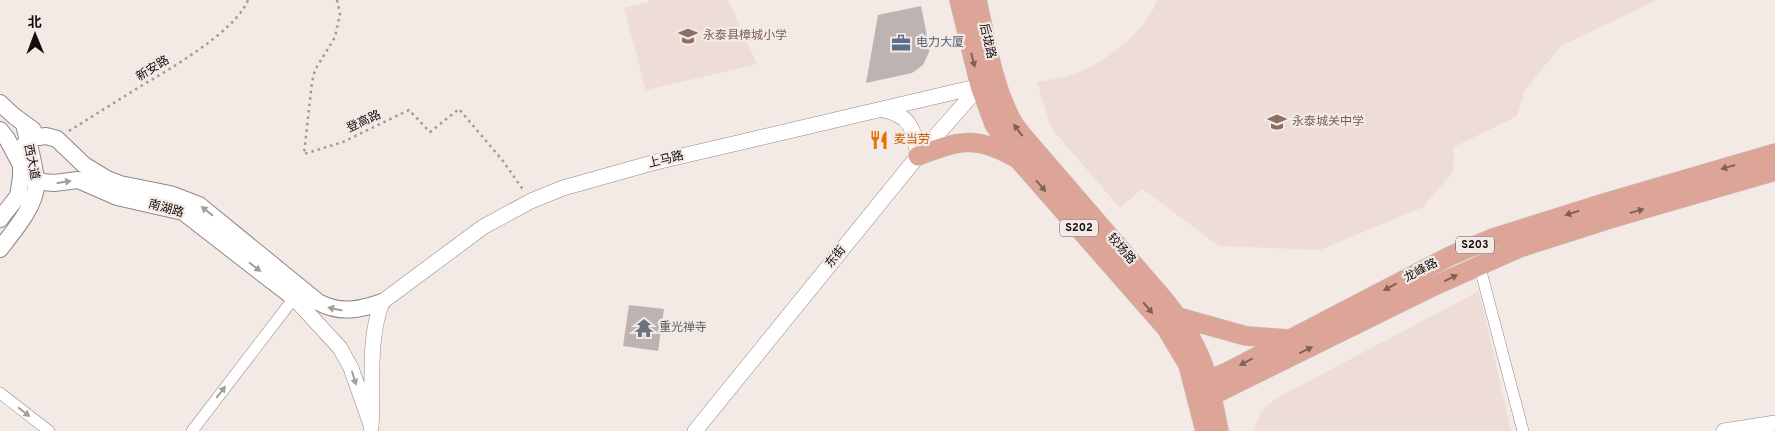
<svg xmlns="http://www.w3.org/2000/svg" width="1775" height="431" font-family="Overpass,'Noto Sans SC',sans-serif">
<rect width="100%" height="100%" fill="#f3eae6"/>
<!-- built -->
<path fill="#eeddd6" d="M648,0h80l29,64 -111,26 -22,-82 24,-6z
M1157,0h500l-96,46 -36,44 -8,26 -63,31 -1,25 -30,35 -103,43 -101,-4 -77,-57 -22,19 -69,-80 -14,-46 28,-5 19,-7 20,-11 22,-16 17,-18 11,-17z
M1479,291l32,140h-257l5,-16 6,-8 12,-9z"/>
<!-- building -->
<path fill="#bdb4b1" d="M921,6l8,40v6l-6,13 -11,8 -46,10 12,-68z
M629,305l35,4 -6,42 -35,-5z"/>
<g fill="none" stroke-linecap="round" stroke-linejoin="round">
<!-- minor casing -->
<g stroke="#908884" stroke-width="12">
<path id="minor" d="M1479,264l44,167
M0,393l49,38
M192,431l102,-133"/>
</g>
<!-- tertiary casing -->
<g stroke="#908884" stroke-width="16">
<path id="tertiary" d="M884,110c28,6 30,21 34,46
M294,298l46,50 11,20 19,54
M371,427c3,-42 -4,-85 11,-125l101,-75 48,-26 32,-13 89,-25 328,-77
M695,431l223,-275 62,-70
M1724,431l51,-8"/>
</g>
<!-- secondary casing -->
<g stroke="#908884" stroke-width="18">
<path id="secondary" d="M0,103l14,13 19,14
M0,130l7,9 14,26 7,9 15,8 11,1 24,-3 39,17 66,15 111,86
M0,219l18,-23 3,-19v-23l3,-9 7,-7 15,-2 11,3 27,26 23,14 13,5 50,10 29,11 119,97c22,12 42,8 64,0
M0,249c12,-16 36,-43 36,-64 0,-19 -8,-42 -12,-61"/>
</g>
<!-- primary casing -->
<g stroke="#cbcaca" stroke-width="20">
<path id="primary" d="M959,0l21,86 14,38 23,34 149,170 22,37 17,66
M977,0c9,39 15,81 33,117 3,7 8,13 13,19l144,167c13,17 26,36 34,56 9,23 13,48 18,72
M918,156c40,-15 57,-21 96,1
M1178,317l68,19 43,3
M1195,386l32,-14 223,-116 43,-18 111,-35 171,-50
M1199,402l235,-116 85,-38 91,-29 165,-48"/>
</g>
<!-- path -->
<path stroke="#a09996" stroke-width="2.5" stroke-dasharray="2.5 4" stroke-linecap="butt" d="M337,0l3,14 -5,23 -20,33 -3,12 -8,72 39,-12 66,-32 21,22 29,-23 44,52 21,30
M69,131c24,-15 48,-30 72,-45 29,-17 95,-55 107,-86"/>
<!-- minor -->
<use href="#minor" stroke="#fff" stroke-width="11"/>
<!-- tertiary -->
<use href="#tertiary" stroke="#fff" stroke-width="15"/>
<!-- secondary -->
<use href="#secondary" stroke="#fff" stroke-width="16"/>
<!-- primary -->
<use href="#primary" stroke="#dda498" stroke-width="19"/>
</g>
<!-- one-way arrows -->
<defs><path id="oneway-solid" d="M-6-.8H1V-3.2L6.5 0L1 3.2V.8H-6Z" transform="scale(1.25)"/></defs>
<g fill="#816059">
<use href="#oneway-solid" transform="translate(973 60) rotate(76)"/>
<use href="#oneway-solid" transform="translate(1018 130) rotate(-126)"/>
<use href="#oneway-solid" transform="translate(1728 167) rotate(164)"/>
<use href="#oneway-solid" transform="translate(1041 186) rotate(49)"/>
<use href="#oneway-solid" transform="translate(1637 211) rotate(-16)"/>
<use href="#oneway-solid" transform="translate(1572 213) rotate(162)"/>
<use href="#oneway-solid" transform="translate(1451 278) rotate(-26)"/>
<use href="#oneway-solid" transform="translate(1390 287) rotate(152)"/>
<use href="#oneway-solid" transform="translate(1148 308) rotate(50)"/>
<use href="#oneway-solid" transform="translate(1306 350) rotate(-26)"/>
<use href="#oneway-solid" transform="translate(1246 362) rotate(152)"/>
</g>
<g fill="#a09f9e">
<use href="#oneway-solid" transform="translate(64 182) rotate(-9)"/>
<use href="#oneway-solid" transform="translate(207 211) rotate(-142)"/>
<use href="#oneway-solid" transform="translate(255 267) rotate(38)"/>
<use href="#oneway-solid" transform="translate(335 309) rotate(-168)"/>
<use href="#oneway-solid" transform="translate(354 378) rotate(73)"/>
<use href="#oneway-solid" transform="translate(221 392) rotate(-52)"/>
<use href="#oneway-solid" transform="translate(24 412) rotate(38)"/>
</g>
<!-- icons -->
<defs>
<g id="school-bare" transform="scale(1.5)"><path d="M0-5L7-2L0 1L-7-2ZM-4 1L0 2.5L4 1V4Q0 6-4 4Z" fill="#8d6e63" stroke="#f3eae6" stroke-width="2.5" paint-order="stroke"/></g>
<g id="office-bare" transform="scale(1.5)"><path d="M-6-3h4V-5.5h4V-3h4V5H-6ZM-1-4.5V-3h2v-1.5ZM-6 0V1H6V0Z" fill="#5c6f8a" stroke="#f3eae6" stroke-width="2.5" paint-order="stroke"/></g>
<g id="restaurant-bare" transform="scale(1.5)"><path d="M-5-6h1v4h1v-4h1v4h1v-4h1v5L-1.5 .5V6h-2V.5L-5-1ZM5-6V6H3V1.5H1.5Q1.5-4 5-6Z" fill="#e8710a" stroke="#f3eae6" stroke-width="2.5" paint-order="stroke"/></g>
<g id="temple-bare" transform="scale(1.5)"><path d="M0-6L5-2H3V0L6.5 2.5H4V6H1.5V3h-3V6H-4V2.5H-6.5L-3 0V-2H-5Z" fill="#6b7280" stroke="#f3eae6" stroke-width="2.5" paint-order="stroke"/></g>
</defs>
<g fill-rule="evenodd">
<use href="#school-bare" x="688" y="36"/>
<use href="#office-bare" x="901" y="43"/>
<use href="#school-bare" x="1277" y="122"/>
<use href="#restaurant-bare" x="879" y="140"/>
<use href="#temple-bare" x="644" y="328"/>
</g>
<g text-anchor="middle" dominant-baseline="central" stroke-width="4.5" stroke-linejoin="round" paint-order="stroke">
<!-- shield labels -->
<g fill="#f3eae6" stroke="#55504e" stroke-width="1">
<rect x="1060" y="219.5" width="38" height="17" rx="4"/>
<rect x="1456" y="236.5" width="38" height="17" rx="4"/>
</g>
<g font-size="11" font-weight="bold" fill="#110e0d">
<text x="1079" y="228">S202</text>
<text x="1475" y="245">S203</text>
</g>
<!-- education labels -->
<g font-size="12" fill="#785e54" stroke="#f3eae6" text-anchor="start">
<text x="703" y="36">永泰县樟城小学</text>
<text x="1292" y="122">永泰城关中学</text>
</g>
<!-- street labels -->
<g font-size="12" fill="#110e0d" stroke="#f3eae6">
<text transform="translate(987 41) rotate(77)">后垅路</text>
<text transform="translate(153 69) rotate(-32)">新安路</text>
<text transform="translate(364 122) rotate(-25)">登高路</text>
<text transform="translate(666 160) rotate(-14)">上马路</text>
<text transform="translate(31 162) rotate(79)">西大道</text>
<text transform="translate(166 209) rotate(16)">南湖路</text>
<text transform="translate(1121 249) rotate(49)">较场路</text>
<text transform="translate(836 257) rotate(-51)">东街</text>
<text transform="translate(1421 271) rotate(-28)">龙峰路</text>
</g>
<!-- service labels -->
<g font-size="12" fill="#4e5e75" stroke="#f3eae6" text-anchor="start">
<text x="916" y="43">电力大厦</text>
</g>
<!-- food labels -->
<g font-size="12" fill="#c56008" stroke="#f3eae6" text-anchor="start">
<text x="894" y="140">麦当劳</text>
</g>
<!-- worship labels -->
<g font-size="12" fill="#5b616d" stroke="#f3eae6" text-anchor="start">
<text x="659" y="328">重光禅寺</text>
</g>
</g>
<!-- north arrow -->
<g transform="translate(35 35) rotate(359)" stroke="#f3eae6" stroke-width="4" paint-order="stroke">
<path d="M0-4L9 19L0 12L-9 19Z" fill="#110e0d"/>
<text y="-8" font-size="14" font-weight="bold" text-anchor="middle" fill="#110e0d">北</text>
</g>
</svg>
